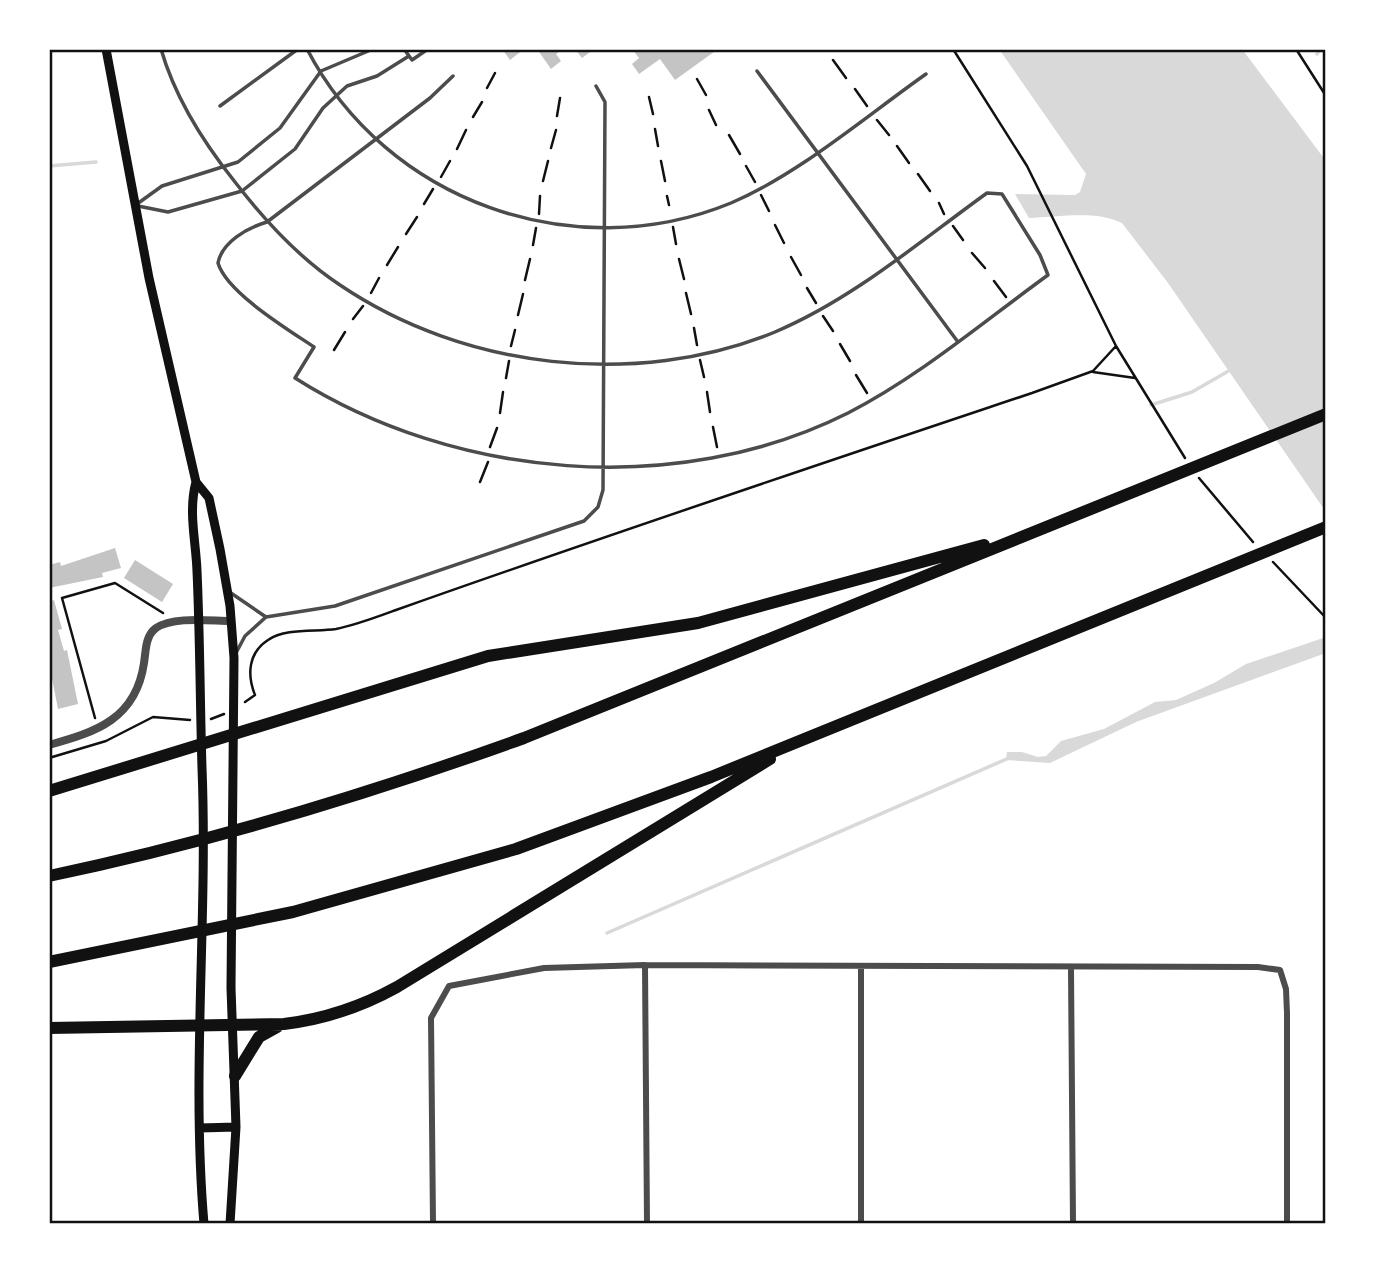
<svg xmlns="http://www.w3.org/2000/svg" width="1375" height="1273" font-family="'Titillium Web',sans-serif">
<rect width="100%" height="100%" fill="#fff"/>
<!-- water -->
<path fill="#d9d9d9" d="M999,49h243l84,112v351l-158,-229 -46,-60c-26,-13 -64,-6 -93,-5l-14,-24 60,1 5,-3 6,-18z
M1326,637v16l-190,69 -86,41 -44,-3 1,-8h15l16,5 8,-1 15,-15 43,-12 51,-27 21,-2 38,-17 32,-19z"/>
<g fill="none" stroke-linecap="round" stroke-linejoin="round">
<!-- stream -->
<path stroke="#d9d9d9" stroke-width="3.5" d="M1317,54l3,-5
M49,166l47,-4
M1151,405l41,-13 40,-23
M607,933l402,-175"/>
</g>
<!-- building -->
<path fill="#c4c4c4" d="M502,49h22l-14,11z
M537,49h26l-7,5 5,7 -10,8z
M575,49h19l-12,9z
M632,49h86l-43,31 -15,-21 -21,15 -7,-10 7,-6z
M115,548l6,20 -19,5 1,4 -54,11v-23l11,-3 1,4z
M135,560l38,24 -11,18 -38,-24z
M54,600l8,29 -4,1 6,21 3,-1 11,54 -20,5 -9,-46v-61z"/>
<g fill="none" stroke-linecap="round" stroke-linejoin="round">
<!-- path -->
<path stroke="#111" stroke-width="2.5" d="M953,49l74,117 89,180 69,112
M1296,49l30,47
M833,60l13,18
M697,79l9,16
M487,88l8,-15
M855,89l12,17
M649,97l4,17
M709,110l7,15
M557,116l3,-18
M473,117l9,-15
M877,120l12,15
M655,129l3,17
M729,135l11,19
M897,146l12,17
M551,148l5,-18
M457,149l9,-19
M661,161l4,20
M746,166l9,16
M918,174l12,17
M441,177l9,-16
M543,181l5,-20
M761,195l8,16
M667,196l2,9
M939,203l5,11
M424,204l9,-15
M539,214l1,-18
M775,225l9,18
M953,226l10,14
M673,227l3,17
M406,234l11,-17
M533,245l3,-17
M972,253l13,15
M791,257l10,18
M679,259l5,20
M387,265l11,-18
M525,280l5,-21
M994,281l12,16
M807,288l9,15
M371,293l8,-15
M686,293l5,21
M518,315l5,-21
M823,316l10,15
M353,319l10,-13
M694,328l3,17
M840,344l10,17
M511,346l4,-16
M334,350l11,-18
M700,360l4,17
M1093,372l42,6
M856,375l11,18
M506,378l3,-17
M707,392l3,20
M500,413l3,-21
M713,427l4,20
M490,447l7,-19
M1199,478l54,64
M480,482l8,-20
M1273,562l53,56
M245,702l10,-7c-8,-20 -7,-42 13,-55 17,-12 48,-8 68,-11 20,-4 41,-12 60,-19 211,-75 424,-146 636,-217l61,-22 23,-25
M95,718l-33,-120 53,-15 48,30
M211,719l13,-5
M49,758l57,-17 47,-24 37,3"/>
<!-- service -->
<path stroke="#4c4c4c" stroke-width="3.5" d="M161,49c14,49 42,93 74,133 30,39 64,76 105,103 124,84 296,104 435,47 78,-33 144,-90 212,-139l15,1 38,61 8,20c-65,47 -128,101 -200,138 -171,86 -394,66 -553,-35l19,-31c-25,-17 -87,-54 -96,-84 4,-21 29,-35 49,-41l163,-124 23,-22
M307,49c79,152 266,219 424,154 68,-29 134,-86 195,-129
M404,49l8,11 16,-11
M757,71l201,271
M220,106l78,-57
M137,204l25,-18 76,-24 42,-34 41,-57 52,-22
M138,206l30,6 74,-21 53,-42 28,-41 24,-22 30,-10 32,-20
M228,591l38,26 -21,19 -9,17
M266,617l69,-11 249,-85 14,-14 5,-17 2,-388 -9,-16"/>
<!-- minor -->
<path stroke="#4c4c4c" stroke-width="6" d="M645,965l2,259
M861,966v258
M1071,969l2,255
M433,1224l-2,-206 18,-32 95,-18 101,-3 613,2 22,3 6,19 1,24v211"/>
<!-- tertiary -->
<path stroke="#4c4c4c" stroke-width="8" d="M49,745c47,-13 87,-26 95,-82 2,-12 1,-27 12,-35 18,-12 54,-7 75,-7"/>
<!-- secondary -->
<path stroke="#111" stroke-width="9" d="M106,49l43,229 47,204 13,16 11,51 10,57 4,52 -3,330 5,139 -6,97
M196,482c-8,30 0,59 1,89 3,66 3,131 5,197 6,152 -11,304 2,456
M200,1128l36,-1"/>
<!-- motorway -->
<path stroke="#111" stroke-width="12" d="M49,791l439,-135 210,-33 286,-78
M49,876c162,-34 320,-82 475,-138l802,-324
M49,962l244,-50 223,-63 195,-72 615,-250
M49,1028l235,-4c41,-5 77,-17 113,-37l373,-228
M235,1076l24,-39 18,-10"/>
</g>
<!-- border -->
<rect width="1375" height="1273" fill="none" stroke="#ffffff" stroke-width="102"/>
<rect x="51" y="51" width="1273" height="1171" fill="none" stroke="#111" stroke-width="2.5"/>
</svg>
